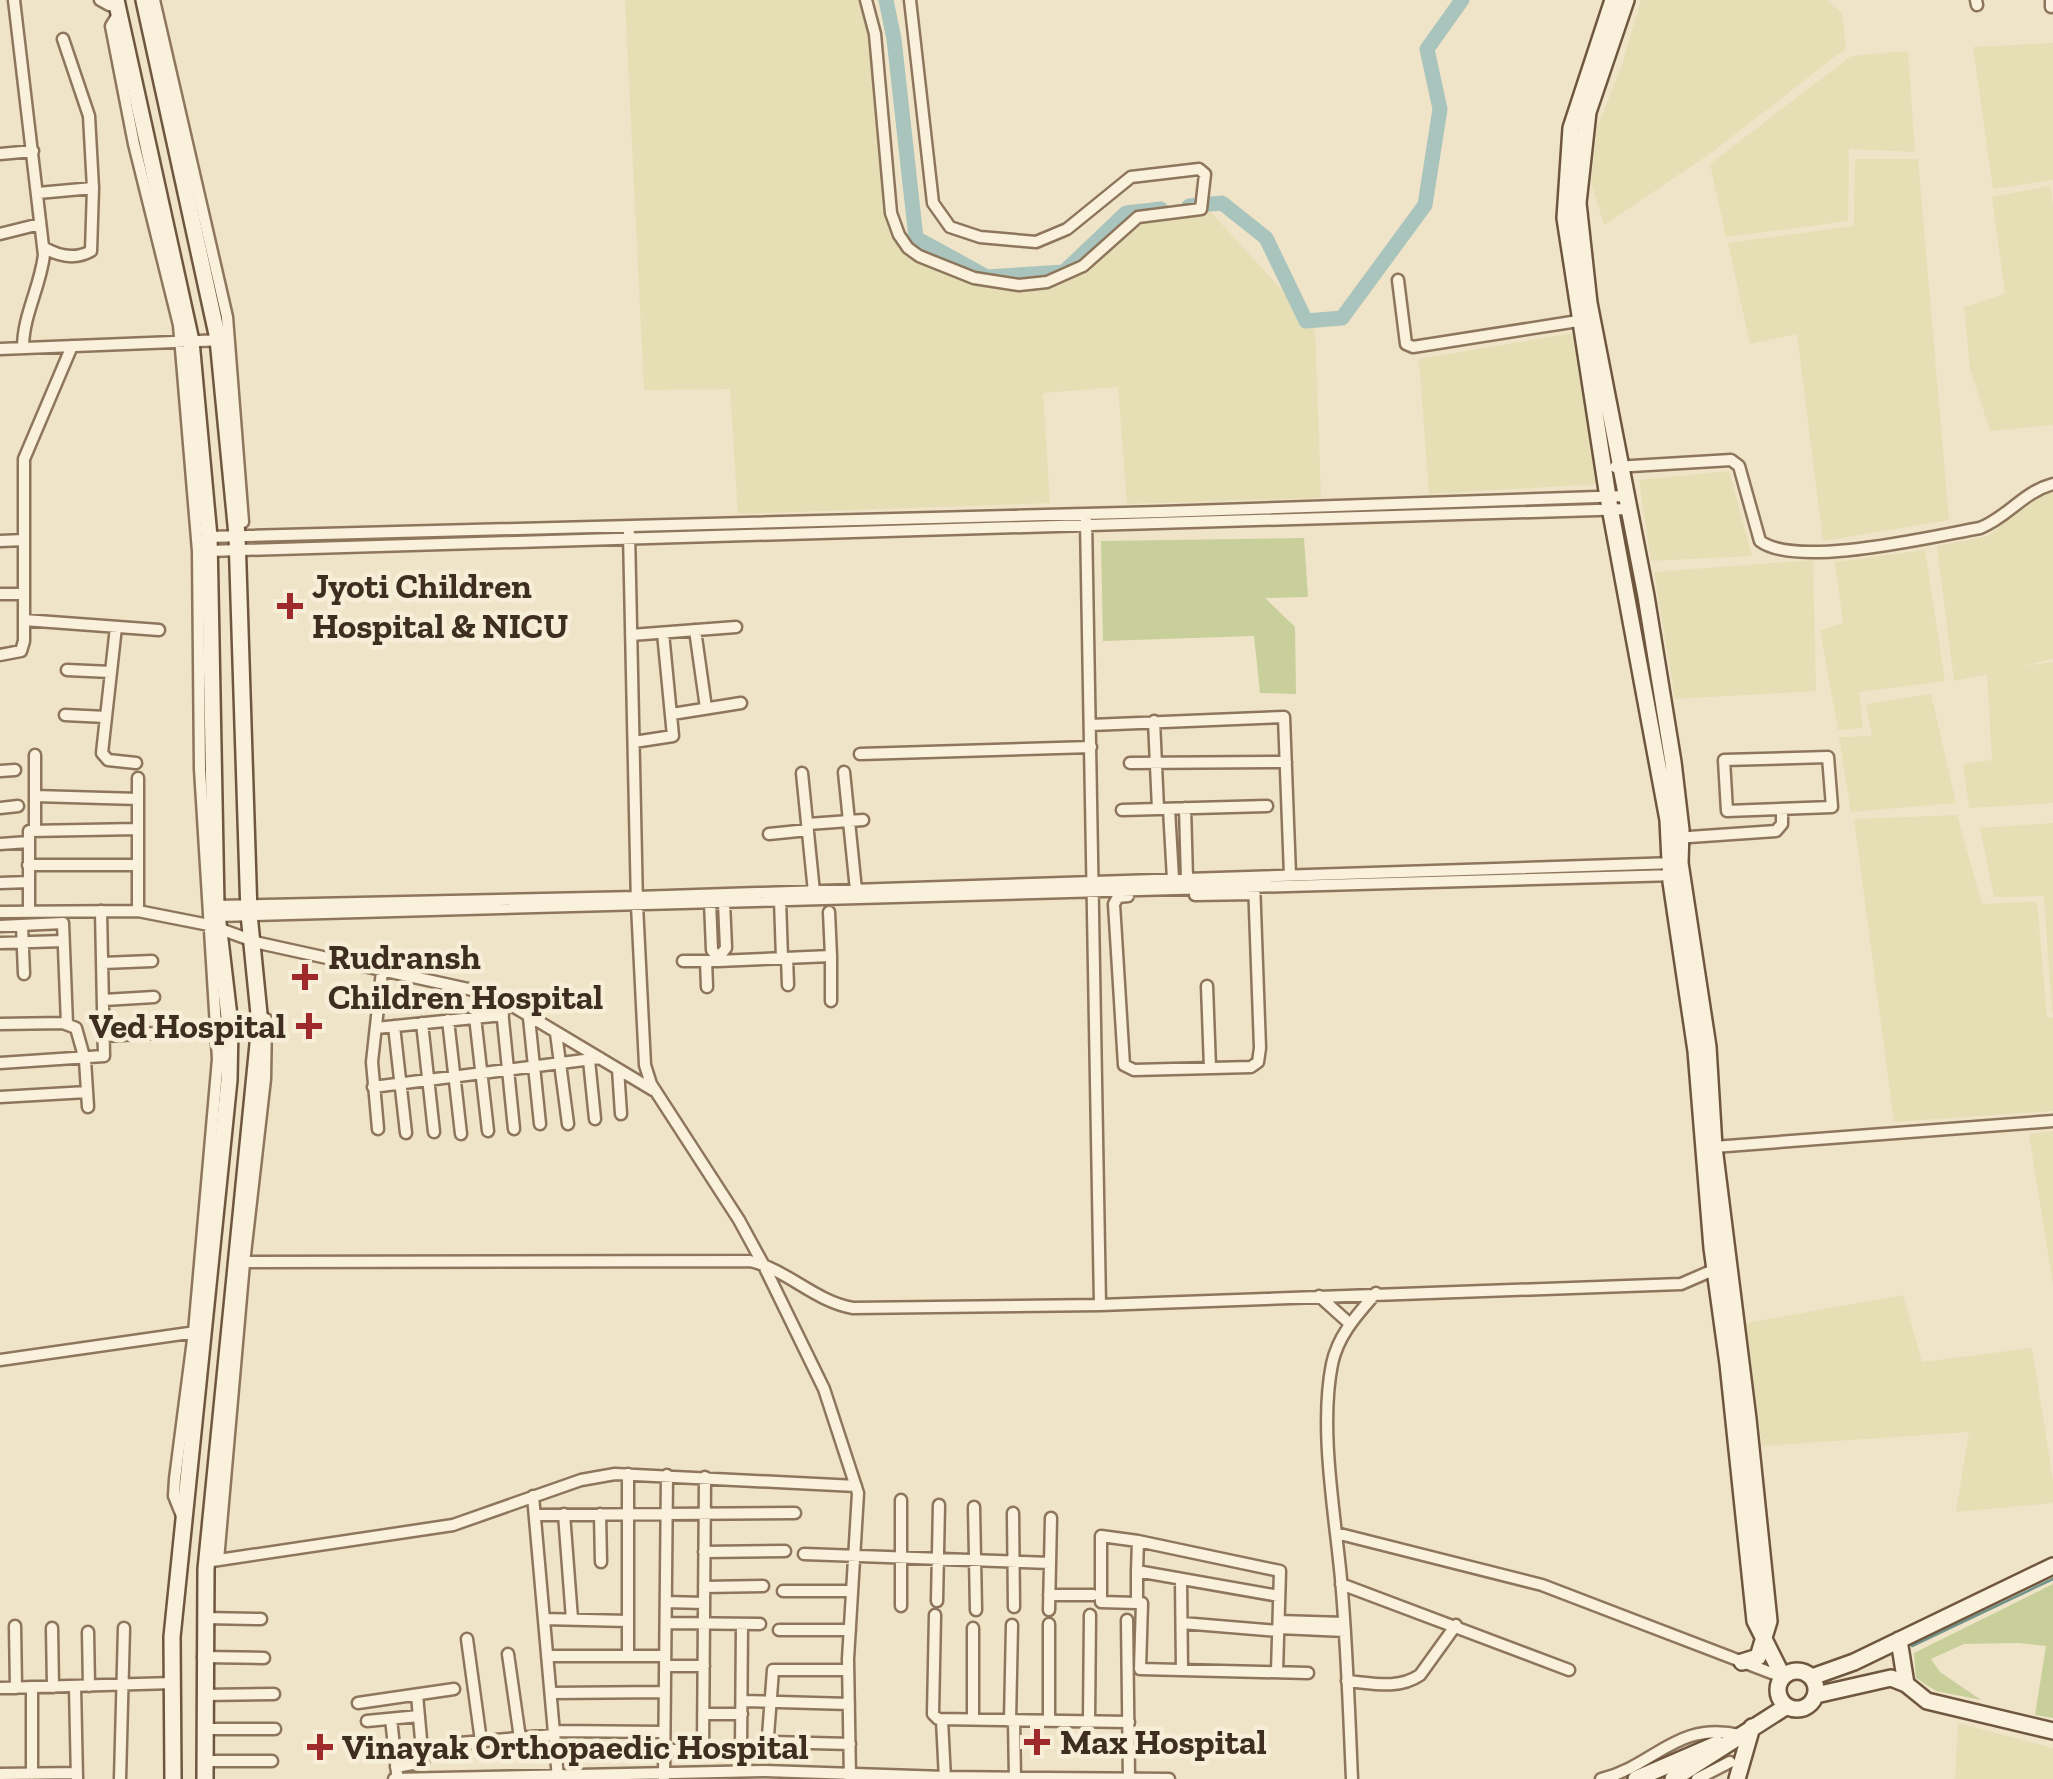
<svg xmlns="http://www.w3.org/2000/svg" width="2053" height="1779" font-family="'Zilla Slab',serif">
<rect width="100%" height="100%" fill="#f0e4c8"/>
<!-- farmland -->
<path fill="#e6deb5" d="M625,0h235l12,13 14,200 11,25 20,20 20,11 71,19 77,-19 55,-49 60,-7 7,-5 108,118 6,172 -194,6 -9,-117 -75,6 7,110 -312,11 -8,-125 -86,1z
M1641,0h186l15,13 4,35 -135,105 -107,72 -13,-43 6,-54 25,-63z
M2053,43v137l-60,9 -20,-142z
M1908,51l7,101 -66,-3 -1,72 -122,16 -16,-73 141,-108z
M1855,159h63l31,361 -126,21 -26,-207 -47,10 -22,-101 126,-17z
M2050,186l3,18v221l-63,6 -20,-63 -6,-61 41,-13 -13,-97z
M1573,333l27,151 -171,10 -10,-135z
M1729,471l23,85 -101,5 -12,-81z
M2053,491v168l-29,7 29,-4v141l-84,5 -6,-44 29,-4 -5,-86 -33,7 -17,-135 51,-10 50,-41z
M1925,550l20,131 -86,11 4,36 -25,2 -18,-100 23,-7 -8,-61z
M1813,560l3,131 -141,8 -21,-127z
M1931,694l25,109 -105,9 -12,-75 33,-1 -6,-32z
M1957,815l25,89 55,-2 10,115 6,1v93l-159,11 -40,-303z
M2053,823v189h-1l-8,-116 -50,1 -14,-69z
M2053,1131v154l-24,-151z
M1903,1295l19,67 110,-14 21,132v23l-97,9 13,-80 -207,14 -16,-123z
M1958,1723l95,25v31h-98z"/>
<!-- green -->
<path fill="#c9cf9b" d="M1304,538l4,59 -43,1 30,29 1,67 -36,-1 -6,-57 -151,5 -2,-100z
M2053,1584v134l-18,-3 11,-69 -28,-3 -54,1 -33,15 9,13 41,28 -45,-9 -20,-13 -2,-25z"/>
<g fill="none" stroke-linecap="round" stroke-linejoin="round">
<!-- stream -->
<path stroke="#6f938a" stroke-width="2.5" d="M1912,1646l141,-67"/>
<!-- river -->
<path stroke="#a9c4bc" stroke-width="15" d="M886,0l8,39 22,199 71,39 77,-5 62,-59 35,-4
M1189,206l33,-3 44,35 40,83 36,-3 83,-113 15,-96 -13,-60 35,-49"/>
<!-- street casing -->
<g stroke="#8d765c" stroke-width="15">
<path id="street" d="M14,0l30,255c-4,33 -21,60 -21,93
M100,0l9,5 9,1
M154,0l73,317 16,205
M866,0l9,34 16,179 8,22 9,13 11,8 55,22 45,7 28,-3 36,-16 55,-49 63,-8 4,-35 -6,-5 -68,8 -64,52 -31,13 -56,-5 -30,-10 -17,-24 -23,-203
M1976,0l1,5
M2051,0v7
M119,13l-8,13 23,118 45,181 19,226 2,218 18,290 -24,273 -19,147 -1,17 8,20
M0,154l33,-3
M38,193l55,-5
M0,234l40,-10
M43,247c15,9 32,13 48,4l2,-63 -4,-72 -26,-77
M1398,280l8,64 7,3 165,-26
M0,349l224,-9
M1615,467l116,-7 8,6 21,75c37,28 174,-5 220,-13 28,-11 43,-36 73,-44
M1086,520l14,785
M629,533l8,372 8,160 6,19 88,136 24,44 61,125 34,104 -10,166 2,120
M209,537l952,-25 466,-16
M0,541l24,-1
M209,551l1421,-42
M0,594h24
M24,620l135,10
M116,627l-14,126 6,7 28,3
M695,630l11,78
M631,635l105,-8
M0,655l21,-4 3,-10v-182l48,-113
M67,670l44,2
M672,714l69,-11
M65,715l41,2
M1154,721l4,88
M1091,725l193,-8 6,158
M634,742l39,-6 -10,-103
M860,754l231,-7
M35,755v75
M1828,757l4,50 -105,4 -3,-51z
M1130,763l156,-1
M0,771l15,-1
M844,772l12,118
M802,773l12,119
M138,778v133
M35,796l103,3
M0,808l18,-2
M1185,808l2,70
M1169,809l4,70
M1122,810l145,-4
M808,824l55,-4
M769,834l39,-4
M1675,838l101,-7 6,-7v-15
M0,844l28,-2
M28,865h110
M0,883l29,-1
M1195,895l59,-1
M1128,896l-10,1 -4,7 10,161 10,5 117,-3 7,-5 2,-14 -6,-166
M780,900l2,58
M710,902l2,48 6,8
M216,906l421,-9 1038,-34
M29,911v-80l109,-2
M0,912l138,-1 71,14 50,18 218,48 29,11 147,88
M217,916l1459,-41
M22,925l2,49
M0,926l63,-3 4,101
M0,943l63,-2
M831,956v45
M718,958v3l113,-5 -2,-44
M718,958l8,-10 -2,-46
M787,958l1,27
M683,961h23
M103,963l49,-2
M1207,986l3,82
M707,987l-1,-26h12
M104,1000l50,-3
M501,1000l13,129
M475,1017l13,114
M529,1018l11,106
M448,1020l13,114
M422,1023l12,109
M0,1024l63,-1 13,5 9,32 3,47
M394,1026l12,107
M376,1028l127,-13
M556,1033l12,91
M105,1036l52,-3
M589,1060l6,59
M0,1063l104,-7 -3,-145
M618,1069l3,45
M373,1087l227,-29
M0,1097l87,-5
M378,1129l-6,-67 10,-91
M1714,1147l339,-26
M241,1262l509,-1c38,9 64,40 103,47l247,-3 581,-21 37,-16
M1319,1296l30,27
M0,1360l196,-28
M533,1496l25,282
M901,1500v106
M974,1507l2,103
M1013,1513l1,94
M564,1514l8,105
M600,1514l1,48
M535,1515l260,-2
M1336,1533l206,52 240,92
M1138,1541l142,30 -3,101
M704,1552l81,-1
M804,1554l246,9
M218,1560l26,-297 21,-184 1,-60
M212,1561l241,-36 128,-45 34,-6 241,12
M1137,1571v32l-36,-1v-66l37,5 -1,30 142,25
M1181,1580l1,90
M1341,1584l228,86
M704,1587l59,-1
M783,1591h69
M1049,1595h44
M937,1601l2,-96
M666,1602l38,1
M1137,1603h5l-2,66 168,4
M1049,1610l2,-92
M935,1615l-2,99 5,5 191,3
M204,1618l57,1
M544,1619l84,2
M1127,1620l2,159
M1279,1621l65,2
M666,1623l94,1
M1182,1623l96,8
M1049,1624v97
M15,1626l1,62
M52,1628l1,59
M1279,1628l66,3
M779,1630h71
M88,1632l1,54
M467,1639l14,102
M508,1654l12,84
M547,1656h118
M628,1656v-182
M203,1657l61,1
M665,1666h39
M848,1670h-75l-5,66 5,6 77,2
M1347,1681c25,2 51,9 73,-6l36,-50
M75,1686l2,93
M32,1687v87
M0,1688l173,-5
M551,1693l114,-1
M204,1695l70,-1
M742,1701l107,3
M358,1703l96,-14
M703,1714h39
M391,1719l6,54
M973,1719v-91
M942,1720l3,59
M1014,1720l1,59
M367,1721l52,-5
M1010,1721l2,-96
M1089,1721l1,-106
M205,1729h70
M554,1731l110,1
M459,1743l95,-8
M664,1750l77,-2 1,-124
M703,1750l2,-273
M205,1761h67
M396,1767l27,-5 -6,-67
M0,1774l77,-1
M664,1778l3,-303
M120,1779l4,-151
M394,1779l371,-8 180,6 224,2
M1352,1779c-3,-67 -5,-133 -11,-200 -6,-65 -22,-150 -9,-215 6,-29 25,-49 44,-71
M1601,1779c56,-14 74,-58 139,-44
M1697,1779l33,-17"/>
</g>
<!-- secondary casing -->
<g stroke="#6f573f" stroke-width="20">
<path id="secondary" d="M116,0l75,341 18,196 7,369 14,119 -1,55 -57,557 1,142
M144,0l74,339 19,196 12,379 11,110 -54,545 -1,210
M1613,0l-42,128 -6,90 43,279 60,323 3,62 25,169 16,197 16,116 27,257 28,56
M1626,0l-38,112 -10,91 11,100 57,293 27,166 8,68 -1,33 28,184 6,100 34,272 21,202 -11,36 -16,5
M1899,1640l7,44
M1778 1690a19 19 0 1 1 38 0a19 19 0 1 1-38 0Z
M1812,1677l42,-15 199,-96
M1816,1695l75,-17 15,6 21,17 126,30
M1636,1779l81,-35
M1673,1779l114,-73
M1737,1779l15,-52"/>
</g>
<!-- street -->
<use href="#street" stroke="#faf1dc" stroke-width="10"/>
<!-- secondary -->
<use href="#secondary" stroke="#faf1dc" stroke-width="15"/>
</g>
<!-- markers -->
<g fill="#9e2a2b" stroke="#f7eed8" stroke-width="4">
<path d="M285 591h10v10h10v10h-10v10h-10v-10h-10v-10h10z"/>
<path d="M300 962h10v10h10v10h-10v10h-10v-10h-10v-10h10z"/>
<path d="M304 1011h10v10h10v10h-10v10h-10v-10h-10v-10h10z"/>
<path d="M1032 1727h10v10h10v10h-10v10h-10v-10h-10v-10h10z"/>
<path d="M315 1732h10v10h10v10h-10v10h-10v-10h-10v-10h10z"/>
</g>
<g text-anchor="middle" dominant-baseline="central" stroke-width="9" stroke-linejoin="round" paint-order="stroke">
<!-- poi labels -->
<g font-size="35" font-weight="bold" fill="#3d2e20" stroke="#f7eed8" text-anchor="start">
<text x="312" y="586">Jyoti Children<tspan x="312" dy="40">Hospital &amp; NICU</tspan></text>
<text x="328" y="957">Rudransh<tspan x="328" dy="40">Children Hospital</tspan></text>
<text x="286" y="1026" text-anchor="end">Ved Hospital</text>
<text x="1060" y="1742">Max Hospital</text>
<text x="342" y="1747">Vinayak Orthopaedic Hospital</text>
</g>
</g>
</svg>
